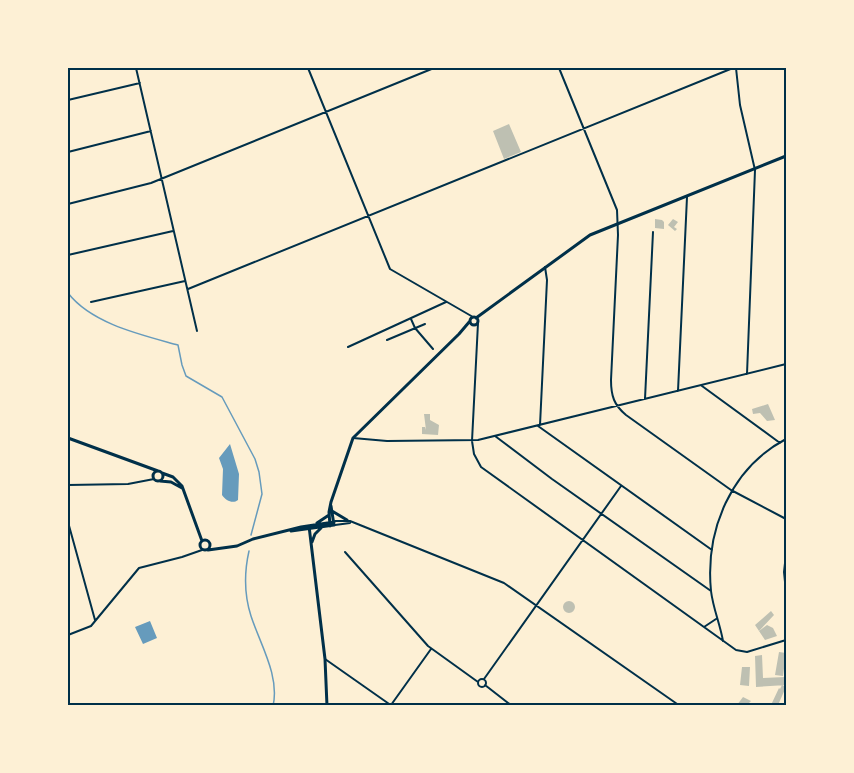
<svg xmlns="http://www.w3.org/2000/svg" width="854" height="773" font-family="'Fira Sans Condensed',sans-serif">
<rect width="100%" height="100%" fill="#fdf0d5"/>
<!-- water -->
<path fill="#669bbc" d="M230,444l9,30 -1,26c-5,4 -12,1 -16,-5l1,-26 -4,-11z
M150,621l7,17 -14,6 -8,-17z"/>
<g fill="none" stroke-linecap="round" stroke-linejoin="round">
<!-- stream -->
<path stroke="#669bbc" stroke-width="1.5" d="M68,293c24,31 74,42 110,52l4,20 4,11 36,21 33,62 4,13 3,22 -11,41
M249,551c-5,22 -5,43 2,65 9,28 29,60 22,90"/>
</g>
<!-- building -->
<path fill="#bec0b2" d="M509,124l12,28 -17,7 -11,-28z
M655,219l7,1 2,2v7l-9,-1z
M673,219l5,3 -4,5 3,2 -2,2 -7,-6z
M768,404l7,16 -8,1 -7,-8 -7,1 -1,-5z
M424,414h6v6l9,5 -1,10 -16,-1v-7h3l1,3z
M563 607a6 6 0 1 1 12 0a6 6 0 1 1-12 0Z
M771,611l3,4 -15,16 -4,-6z
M767,625l6,3 4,8 -12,4 -6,-9z
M779,652l7,1 -3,23 -8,-1z
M762,655l1,23 22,-1 1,8 -30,2 -1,-31z
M742,667h8l-1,19 -9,-1z
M782,685l4,2 -8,18h-7l8,-17 1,1z
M743,697l8,4 -4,4h-10z"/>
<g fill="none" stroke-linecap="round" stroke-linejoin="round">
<!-- minor -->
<path stroke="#003049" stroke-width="2" d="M136,68l61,263
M308,68l82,201 83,48
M559,68l58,142 1,25 -7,145c0,16 3,25 15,35l105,75 55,29
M736,68l4,37 15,65 -8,204
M68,100l72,-17
M68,152l83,-21
M68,204l83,-21 283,-115
M68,255l105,-24
M188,289l545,-221
M91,302l94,-21
M411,319l4,9 18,21
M478,323l-6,118 2,13 7,13 255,183 11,2 39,-12
M387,340l38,-16
M348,347l98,-45
M702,386l78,57
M678,391l9,-194
M645,399l8,-167
M540,425l7,-145 -2,-13
M538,426l174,124
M495,436l57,43 159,112
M353,438l34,3 91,-1 308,-76
M68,485l60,-1 26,-5
M335,521h15l154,62 176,123
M68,522l27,98
M335,525l15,-2
M345,552l83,94 50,36
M786,554l-2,18 2,20
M704,627l12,-8
M68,635l23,-9 48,-58 43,-11 20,-7
M723,641c-3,-17 -10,-33 -12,-50 -6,-61 20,-123 75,-152
M325,659l67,47
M478 683a4 4 0 1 1 8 0a4 4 0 1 1-8 0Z
M484,679l137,-193
M485,685l27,21
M391,705l40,-56"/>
<!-- tertiary -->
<path stroke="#003049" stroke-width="3" d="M470 321a4 4 0 1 1 8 0a4 4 0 1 1-8 0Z
M476,318l114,-83 196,-79
M68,438l90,33
M153 476a5 5 0 1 1 10 0a5 5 0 1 1-10 0Z
M162,473l11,4 9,9 20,55
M160,481l11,1 11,6
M332,511l15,9
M317,523l12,-8
M309,526l16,133 2,47
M330,526l-1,-14 2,-10 22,-64 106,-104 11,-13
M291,531l43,-6 -3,-19
M200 545a5 5 0 1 1 10 0a5 5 0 1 1-10 0Z
M312,542l3,-8 6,-6
M208,550l29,-4 16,-7 48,-12 33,-5"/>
</g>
<!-- border -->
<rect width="854" height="773" fill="none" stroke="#fdf0d5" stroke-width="138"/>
<rect x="69" y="69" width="716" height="635" fill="none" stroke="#003049" stroke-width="2"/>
</svg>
